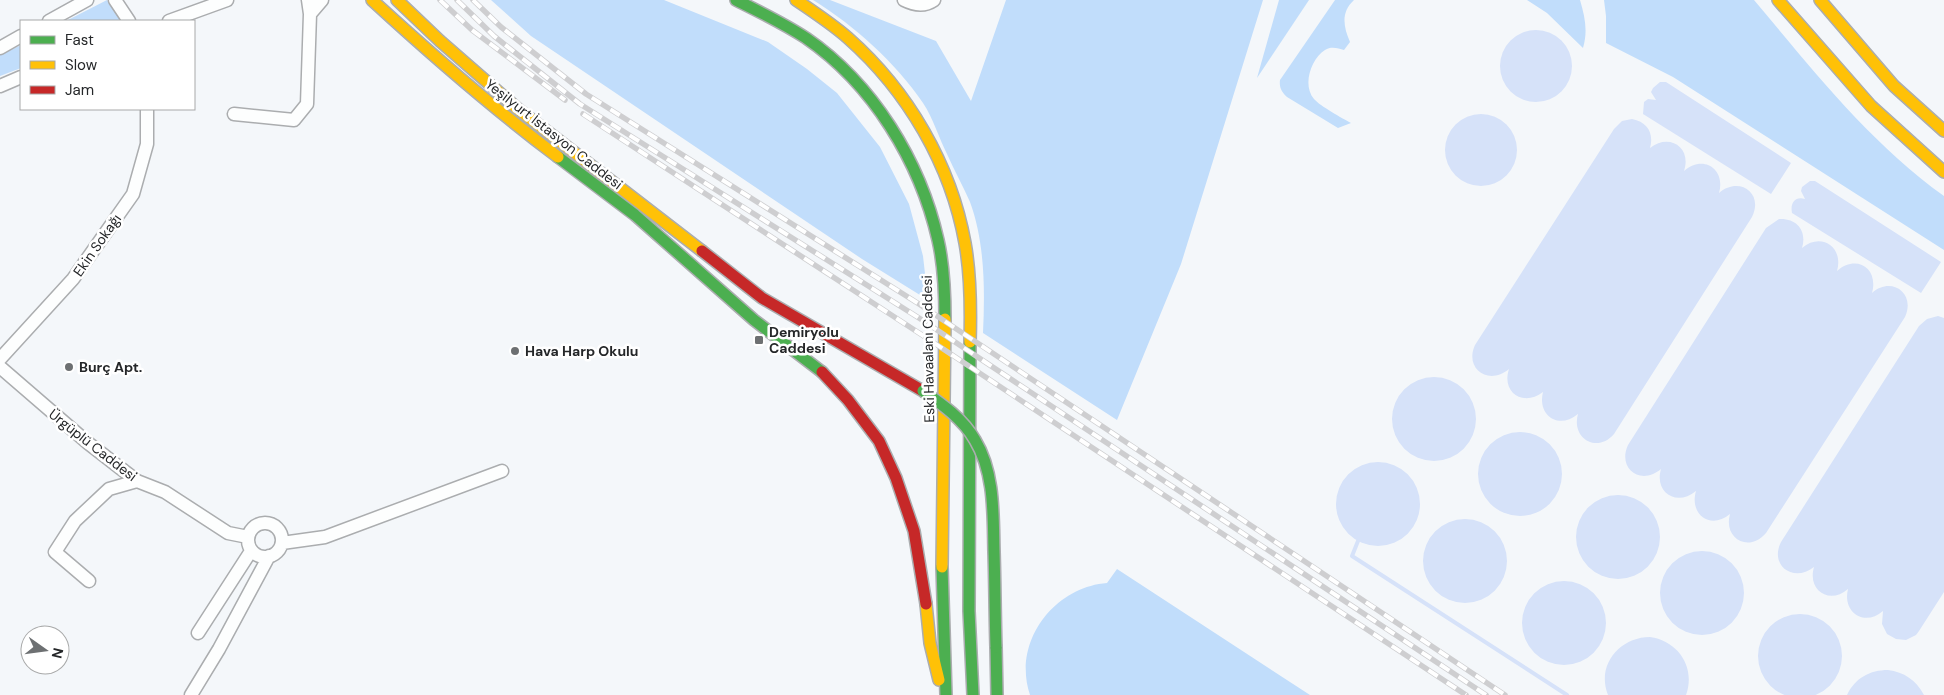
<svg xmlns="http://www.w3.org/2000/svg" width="1944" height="695" font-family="'DM Sans',sans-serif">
<rect width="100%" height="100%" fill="#f4f7fa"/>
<!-- green -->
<path fill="#c1ddfb" d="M107,0l14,21h-55z
M491,0h173l104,42 39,27 30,24 43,54 29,57 14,52 5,44 -66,-41 -331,-223z
M813,0h17l106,41 35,60 35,-101h257l-82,264 -64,156 -134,-87c2,-43 2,-90 -13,-131 -7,-16 -16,-32 -23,-48 -8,-16 -14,-36 -24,-51 -28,-41 -68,-77 -110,-103z
M1279,0h30l-52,78z
M1335,0h19c-13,12 -11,26 -4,42l-6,8c-6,-2 -13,-4 -19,0 -14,9 -23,35 -11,49 6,7 28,19 37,24l-13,5 -51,-31c-5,-5 -8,-9 -7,-17z
M1527,0h53c5,17 8,31 3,48l-36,-35z
M1604,0h150c59,70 115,142 190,196v54l-271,-173 -67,-34v-27z
M21,45v23l-21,8v-21z
M1117,569l193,126h-280c-18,-53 24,-108 77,-112z"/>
<!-- water -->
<path fill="#d6e2f9" d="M1500 66a36 36 0 1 1 72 0a36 36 0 1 1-72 0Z
M1660,82h6l125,81 -20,31 -128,-80 1,-12 4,-3 8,1 -5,-8 2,-4z
M1445 150a36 36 0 1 1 72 0a36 36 0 1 1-72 0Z
M1632,119c16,3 22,15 18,29 19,-15 42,-1 34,23 19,-17 42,-2 35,22 20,-17 45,0 33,24l-138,217c-17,20 -43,4 -36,-20 -19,16 -41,2 -35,-22 -19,15 -42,1 -34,-23 -20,17 -45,0 -34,-24l139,-216 8,-8z
M1810,181h5l126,81 -20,31 -129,-80c-2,-10 3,-17 13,-14l-4,-8 1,-4z
M1779,219c19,-1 28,13 23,29 19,-16 42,-1 35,23 19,-17 42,-3 35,22 19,-17 44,0 33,24l-139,216c-17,20 -43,6 -36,-19 -19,16 -41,1 -34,-23 -19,16 -42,2 -35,-22 -20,17 -44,0 -33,-24l138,-217z
M1938,316l6,2v274l-25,39 -3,4 -10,5 -10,-1 -9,-5 -5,-10 1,-13c-18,16 -41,2 -35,-22 -18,16 -41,2 -34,-22 -20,16 -45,-1 -33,-25l138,-216 8,-7z
M1392 419a42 42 0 1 1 84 0a42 42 0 1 1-84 0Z
M1478 474a42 42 0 1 1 84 0a42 42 0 1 1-84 0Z
M1336 504a42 42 0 1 1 84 0a42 42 0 1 1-84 0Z
M1576 537a42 42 0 1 1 84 0a42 42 0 1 1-84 0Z
M1423 561a42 42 0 1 1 84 0a42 42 0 1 1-84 0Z
M1660 593a42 42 0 1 1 84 0a42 42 0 1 1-84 0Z
M1522 623a42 42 0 1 1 84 0a42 42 0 1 1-84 0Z
M1758 656a42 42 0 1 1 84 0a42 42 0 1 1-84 0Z
M1650,637c28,4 46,30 36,58h-78c-12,-30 12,-58 42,-58z
M1888,670c16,2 28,10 36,25h-77c8,-17 23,-25 41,-25z"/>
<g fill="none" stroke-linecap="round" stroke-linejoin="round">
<!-- stream -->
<path stroke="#d6e2f9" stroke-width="4" d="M1358,541l-6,15 215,139"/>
<!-- street casing -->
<g stroke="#abadaf" stroke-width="15">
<path id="street" d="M115,0l14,21
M904,0c10,5 20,7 30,0
M310,14l12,-14
M49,21l38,-21
M169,21l58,-21
M0,48l21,-12
M0,86l21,-9
M234,114l60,6 13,-16 3,-90 -2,-14
M0,359l73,-80 60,-85 14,-50v-35
M0,367l88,76 49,38 28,11 63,41 20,4
M248 540a17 17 0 1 1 34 0a17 17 0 1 1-34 0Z
M282,543l43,-6 177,-66
M89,581l-34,-29 20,-31 34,-32 28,-8
M198,633l53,-82
M191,695l28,-46 50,-93"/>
</g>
<!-- fast casing -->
<g stroke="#abadaf" stroke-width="14">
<path id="fast" d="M736,0c24,12 47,23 70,38 67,46 114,123 132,202 6,26 7,53 7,79
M558,157l77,58 119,105 68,52
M970,342l-1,269 4,84
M942,567l4,128
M996,647l1,48"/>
</g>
<!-- slow casing -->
<g stroke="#abadaf" stroke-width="14">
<path id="slow" d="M372,0c60,55 121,108 186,157
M397,0l43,41 78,68 184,142
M796,0c18,12 36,24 52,38 60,53 103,127 117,205 6,33 6,67 5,99
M1778,0l93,106 73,66
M1820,0l74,86 50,45
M942,567l3,-248
M926,604l4,39 9,37"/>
</g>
<!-- jam casing -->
<g stroke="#abadaf" stroke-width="14">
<path id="jam" d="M702,251l60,47 161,93
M822,372l26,28 31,41 17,37 18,53 12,73"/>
</g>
<!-- street -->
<use href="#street" stroke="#fdfefe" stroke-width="12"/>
<!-- fast -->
<use href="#fast" stroke="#4caf50" stroke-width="11"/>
<!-- slow -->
<use href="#slow" stroke="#ffc107" stroke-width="11"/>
<!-- jam -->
<use href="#jam" stroke="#c62828" stroke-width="11"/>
<!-- rail casing -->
<g stroke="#ceced0" stroke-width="5.5">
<path id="rail" d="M440,0l32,30 93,70
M457,0l37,36 86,68 339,214 567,377
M473,0l28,27 85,67 333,210 586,391
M583,114l336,219 547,362"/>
</g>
<!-- rail -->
<use href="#rail" stroke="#fff" stroke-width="4" stroke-dasharray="11" stroke-linecap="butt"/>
<!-- fast-bridge casing -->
<g stroke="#abadaf" stroke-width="14" stroke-linecap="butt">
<path id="fast-bridge" d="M923,391c20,14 40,28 52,49 20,33 18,75 19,112 1,31 1,63 2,95"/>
</g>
<!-- fast-bridge -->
<use href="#fast-bridge" stroke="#4caf50" stroke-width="11"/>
</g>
<!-- markers -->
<g fill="#6d7072" stroke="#fff" stroke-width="2">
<rect x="754" y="335" width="10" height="10" rx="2.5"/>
<circle cx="515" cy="351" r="5"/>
<circle cx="69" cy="367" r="5"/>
</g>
<g text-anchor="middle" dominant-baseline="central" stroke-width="5" stroke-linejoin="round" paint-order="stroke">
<!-- street labels -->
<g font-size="14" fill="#252729" stroke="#fff">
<text transform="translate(554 134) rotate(38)">Yeşilyurt İstasyon Caddesi</text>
<text transform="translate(97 245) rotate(-55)">Ekin Sokağı</text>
<text transform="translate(928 349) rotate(-91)">Eski Havaalanı Caddesi</text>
<text transform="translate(93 445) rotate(38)">Ürgüplü Caddesi</text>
</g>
<!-- poi labels -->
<g font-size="14" font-weight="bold" fill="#252729" stroke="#fff" text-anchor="start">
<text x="769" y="332">Demiryolu<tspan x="769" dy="16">Caddesi</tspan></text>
<text x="525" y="351">Hava Harp Okulu</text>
<text x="79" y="367">Burç Apt.</text>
</g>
</g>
<!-- legend -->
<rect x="20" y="20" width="175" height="90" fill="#ffffff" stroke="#a8a9a9"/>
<rect x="30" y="36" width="25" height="8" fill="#4caf50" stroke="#a8a9a9"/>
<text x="65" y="45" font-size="15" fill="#252729">Fast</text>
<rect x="30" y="61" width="25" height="8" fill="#ffc107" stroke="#a8a9a9"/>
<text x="65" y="70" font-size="15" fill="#252729">Slow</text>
<rect x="30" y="86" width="25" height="8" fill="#c62828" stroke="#a8a9a9"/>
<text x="65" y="95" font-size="15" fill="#252729">Jam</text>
<!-- north arrow -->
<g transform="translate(45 650) rotate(104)"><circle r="24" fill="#ffffff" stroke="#a8a9a9"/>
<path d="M0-4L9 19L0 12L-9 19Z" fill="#6d7072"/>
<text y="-8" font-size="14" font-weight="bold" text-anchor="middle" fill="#252729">N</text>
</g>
</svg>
